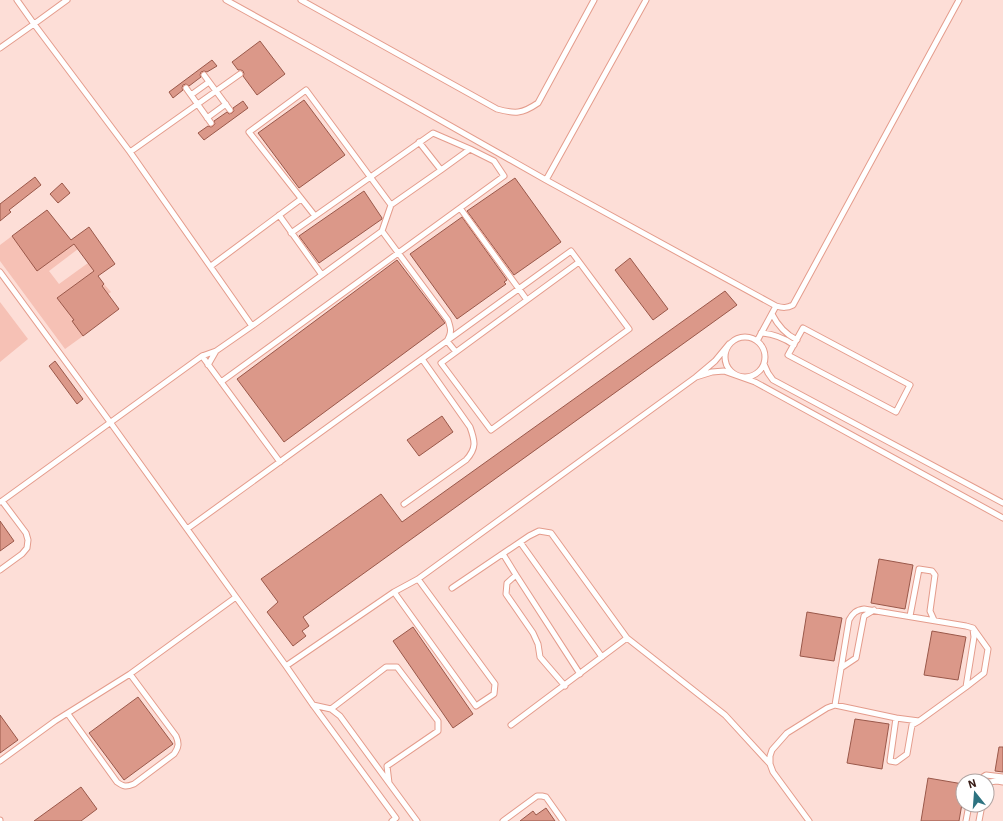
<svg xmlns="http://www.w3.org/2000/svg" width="1003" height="821" font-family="'IBM Plex Sans',sans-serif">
<rect width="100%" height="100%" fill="#fdded7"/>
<!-- green -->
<path fill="#f6c1b5" d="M58,223l20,26 -29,22 10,13 29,-21 6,8 -36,27 10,13 36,-27 7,8 -39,29 11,15 -18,13 -65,-88v-16l12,-9 10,14z
M0,302l28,37 -28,23z"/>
<!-- building -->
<path fill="#db9889" stroke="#9a584a" d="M260,41l25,33 -28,21 -14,-19 1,-2 -1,-3 -2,-1h-3l-6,-8z
M212,60l5,6 -10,6 -3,-1 -3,1 -1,3 1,2 -12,9 -3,-2 -3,1 -1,3 1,2 -10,8 -4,-6z
M304,100l41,55 -46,33 -41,-55z
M243,101l5,7 -44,32 -6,-7 10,-7 3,1 2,-1 2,-2 -1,-3 13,-9 2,2 3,-1 2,-2 -1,-3z
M35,177l6,8 -32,25 2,2 -11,9v-17z
M515,178l46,64 -47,33 -47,-64z
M62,183l8,10 -12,10 -8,-9z
M364,191l18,27v1l-63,44 -20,-27z
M47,210l24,30 18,-13 26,37 -17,12 6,8 -2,2 17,23 -36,27 -11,-15 2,-1 -17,-22 37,-27 -20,-27 -37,27 -25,-35z
M462,217l45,63 -3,2 2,2 -49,35 -47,-65z
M630,258l38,51 -15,11 -38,-50z
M397,260l48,63 -161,119 -47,-63z
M725,291l12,14 -434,312 6,9 -7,5 4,5 -13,10 -26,-34 11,-10 -17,-23 120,-85 21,28z
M55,361l28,38 -6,5 -28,-38z
M442,416l11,16 -34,24 -12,-16z
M0,521l14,20 -14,10z
M879,559l34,6 -8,44 -34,-6z
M807,612l35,6 -8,43 -34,-5z
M413,627l60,87 -20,14 -60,-87z
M932,631l34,6 -8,43 -34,-5z
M138,697l35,47 -49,36 -35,-47z
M0,715l18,25 -18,13z
M855,719l34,5 -7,45 -35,-6z
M999,747h4v25l-8,-1z
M928,778l35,6v14l-4,23h-38z
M81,787l16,22 -16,12h-47z
M546,808l9,13h-35l13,-10 3,4z"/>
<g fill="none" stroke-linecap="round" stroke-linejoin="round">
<!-- lane casing -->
<g stroke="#e49c8c" stroke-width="7">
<path id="lane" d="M67,0l-33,24 96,128 122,174 -36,25
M226,0l94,52 226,128 230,126c7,2 11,2 17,-1l166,-305
M301,0l196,109c18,5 25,5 41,-6l56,-103
M0,48l34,-24 -17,-24
M204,75l26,35
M186,88l25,35
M191,95l18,-13
M207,118l19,-14
M130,152l110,-78
M546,180l100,-180
M391,205l50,-35 -22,-28
M460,208l67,92
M279,215l43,60
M315,216l-66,-84 57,-42 85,115 -9,26 66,89c3,9 4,12 -1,21l9,11
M291,233l142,-100 37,16
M211,266l90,-67
M0,272l110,150 126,175 50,69 108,-74 24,-13 278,-202
M772,314c6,12 13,20 25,26
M252,326l130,-95
M803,328l107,57 -14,27 -108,-57z
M761,333c13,1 23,5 33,12
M725 357a20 20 0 1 1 40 0a20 20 0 1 1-40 0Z
M757,341l19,-35
M729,344l-14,17 -19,16 16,-5 12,-1 31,11 248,136
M202,356l14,-5 -8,14
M764,364l4,9 5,7 230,123
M221,382l283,-206 -10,-15 -24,-12 -29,21
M2,501l200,-145 78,106
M0,502l2,-1 24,32 2,7 -1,8 -5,6 -22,16
M404,504l62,-44c11,-12 9,-19 4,-33l-48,-68
M187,529l384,-278 58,78 -138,101 -50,-67 138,-101
M520,542l82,115
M503,554l13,21 64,99
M516,575l-9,8 -1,11 27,39 5,11 2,13 25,29
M452,588l77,-52 10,-5 12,2 76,105 98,77 45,49
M394,592l82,114 18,-12 1,-10 -77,-105
M910,616l9,-47 13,2 3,4 -5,36 4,9
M286,666l27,39 83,113 -4,3
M841,668l15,-10 8,-42 10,-6
M313,705l18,4 9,7 49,67
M835,705l14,-85c4,-7 7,-10 15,-11l102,17 7,2 15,21 -4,24 -18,14
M331,709l55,-42h11l41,54v10l-51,35 2,17 28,38
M68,714l49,68c7,5 9,5 17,2l40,-30c5,-7 5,-11 2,-18l-46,-62
M896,718l23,3 47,-34 8,-50 -1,-8
M511,725l116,-87
M0,761l55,-40 75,-47 106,-77
M977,781l9,-6 17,2
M987,785l2,-3 8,-1 6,1
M0,820v1
M503,821l34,-25h5l4,1 17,24
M809,821l-36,-49 -3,-8v-8l2,-6 15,-17 40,-25 8,-3 61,13 -6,43 6,1 11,-8 5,-29 7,-4
M966,821l3,-16
M979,821l3,-16"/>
</g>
<!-- lane -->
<use href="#lane" stroke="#fff" stroke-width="5"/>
</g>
<!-- north arrow -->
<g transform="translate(975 793) rotate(343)"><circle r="19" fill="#ffffff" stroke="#afa4a2"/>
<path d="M0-3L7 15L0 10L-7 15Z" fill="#2d7381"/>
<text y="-6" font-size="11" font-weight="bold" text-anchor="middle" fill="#381c16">N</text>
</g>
</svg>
